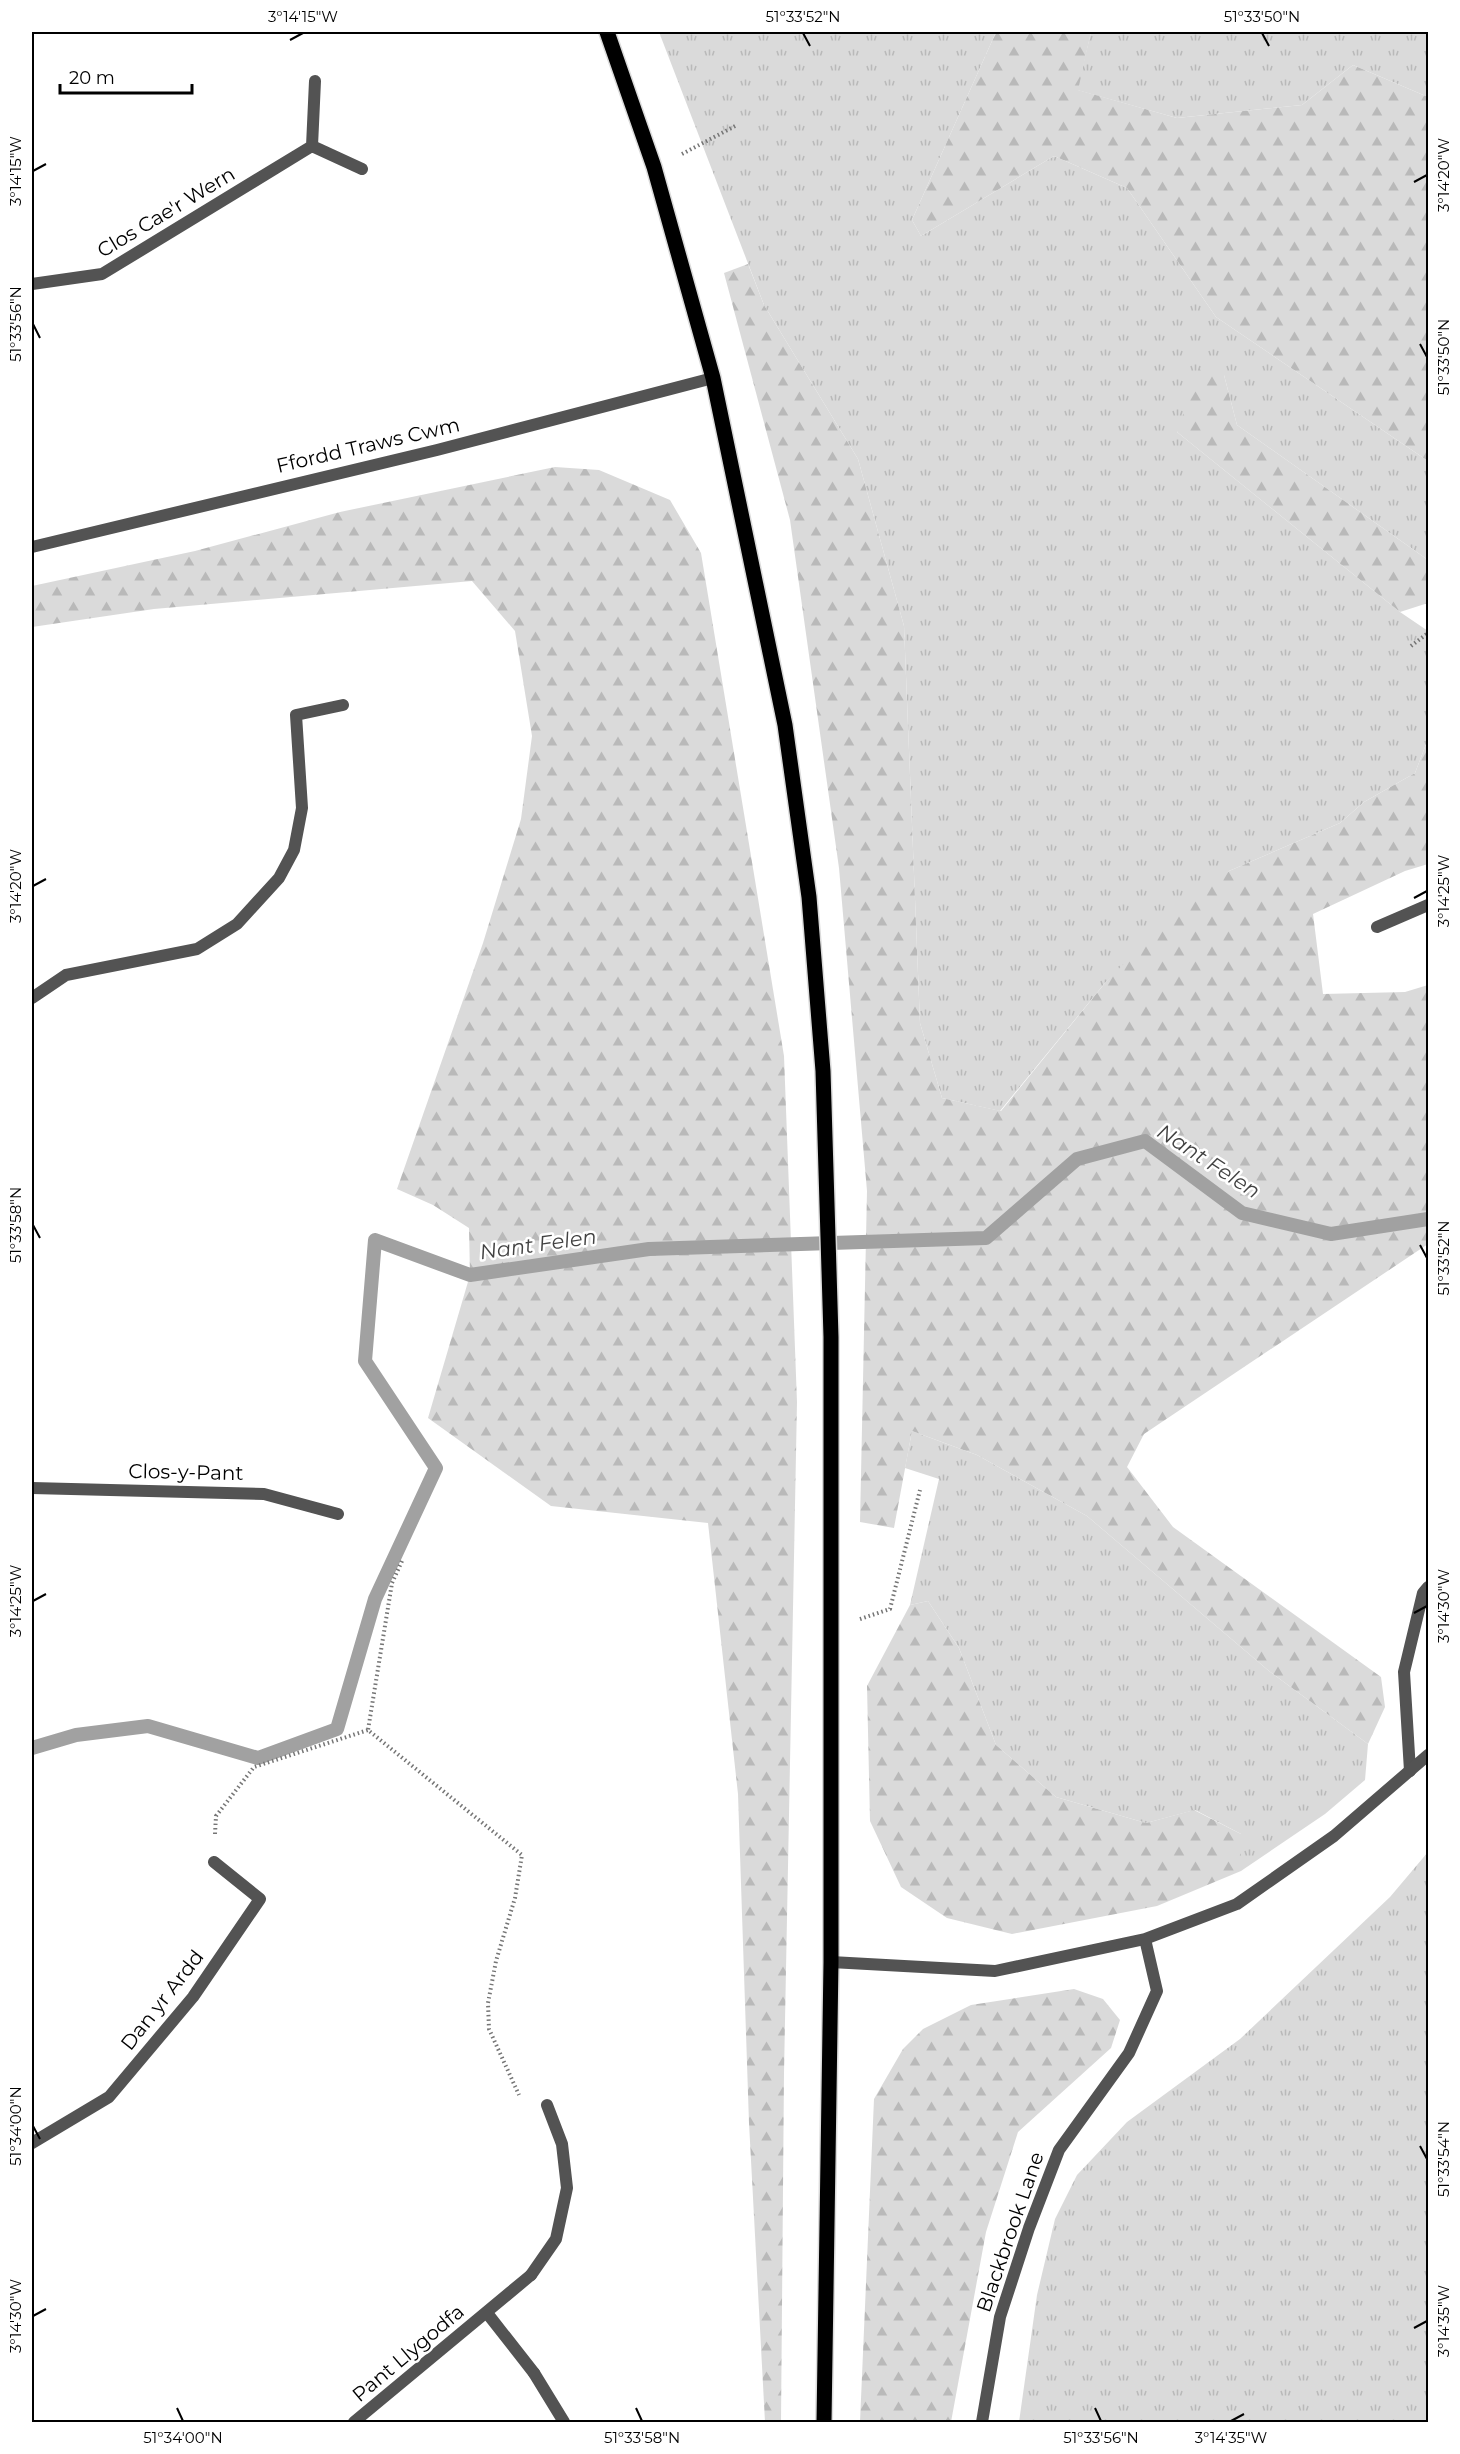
<svg xmlns="http://www.w3.org/2000/svg" width="1460" height="2454" font-family="Montserrat,sans-serif">
<defs>
<pattern id="grass-tufts" width="24" height="20" patternUnits="userSpaceOnUse" patternTransform="scale(1.5)"><rect width="24" height="20" fill="#dadada"/><path d="M3 7l-1-3M5 7V3M7 7l1-3M15 17l-1-3M17 17v-4M19 17l1-3" fill="none" stroke="#b9b9b9"/></pattern>
<pattern id="forest-firs" width="22" height="20" patternUnits="userSpaceOnUse" patternTransform="scale(1.5)"><rect width="22" height="20" fill="#dadada"/><path d="M5 1l3.5 6h-7zM16 11l3.5 6h-7z" fill="#b9b9b9"/></pattern>
</defs>
<rect width="100%" height="100%" fill="#fff"/>
<!-- grass -->
<path fill="url(#grass-tufts)" d="M659,32h337l-84,188 9,16 133,-80 73,32 89,129 212,144v99l-191,-135 -13,-50 -47,57 223,180 28,19v108l-13,34 -51,29 -24,21 -111,48 -124,112 -105,128 -58,-13 -22,-75 -16,-397 -46,-167 -94,-154z
M1091,32h337v65l-75,-32 -51,40 -125,13 -100,-28z
M912,1431l65,24 110,61 182,155 99,73 -3,36 -40,34 -84,57v-37l-46,-24 -49,13 -90,-26 -60,-52 -37,-97 -31,-47 -18,4 29,-126 -34,-11z
M1428,1852v570h-409l18,-127 18,-76 22,-44 50,-53 113,-83 150,-142z"/>
<!-- forest -->
<path fill="url(#forest-firs)" d="M996,32h95l-13,58 99,28 125,-13 51,-40 75,32v364l-212,-144 -89,-129 -73,-32 -133,80 -9,-16z
M748,264l16,41 94,154 46,167 16,397 22,75 59,13 104,-128 79,-81 45,-31 111,-48 24,-21 51,-29 13,-34v125l-23,7 -92,43 10,80 82,-2 23,-7v259l-284,190 -17,33 46,60 208,150 4,30 -17,37 -99,-73 -182,-155 -110,-61 -65,-24 -18,97 -34,-6 7,-331 -28,-323 -49,-348 -66,-247z
M1199,369l25,6 13,50 191,135v43l-28,9 -223,-180z
M555,467l44,3 71,30 31,53 83,503 13,346 -13,671 -3,349h-16l-16,-299 -11,-329 -30,-271 -157,-17 -123,-88 42,-143 -1,-47 -36,-23 -36,-16 86,-246 38,-124 11,-83 -17,-105 -43,-50 -318,28 -122,18v-41l163,-35 145,-39z
M928,1601l31,47 37,97 60,52 90,26 48,-13 47,24v37l-84,35 -145,28 -65,-16 -46,-31 -31,-66 -3,-135 43,-81z
M1074,1989l29,10 17,21 -9,28 -93,84 -32,100 -35,190h-91l14,-323 29,-50 20,-20 48,-24z"/>
<g fill="none" stroke-linecap="round" stroke-linejoin="round">
<!-- stream -->
<path stroke="#a1a1a1" stroke-width="14" d="M32,1748l44,-13 72,-9 110,32 79,-29 38,-130 61,-131 -71,-107 10,-121 95,35 179,-26 337,-11 91,-79 68,-18 97,72 89,21 97,-15"/>
<!-- primary casing -->
<g stroke="#dbdbdb" stroke-width="18">
<path id="primary" d="M607,32l47,135 59,211 72,347 24,172 14,174 8,266v625l-7,460"/>
</g>
<!-- path -->
<path stroke="#757575" stroke-width="4" stroke-dasharray="1.5 3" stroke-linecap="butt" d="M682,154l55,-29
M1411,646l17,-13
M402,1561l-10,22 -24,147 154,125 -7,43 -19,63 -8,42 1,26 30,66
M860,1619l30,-10 30,-119
M215,1834l1,-18 38,-49 114,-37"/>
<!-- lane -->
<path stroke="#535353" stroke-width="12" d="M1377,927l51,-22
M1410,1771l-6,-99 19,-79 5,-6
M531,2275l25,-36 11,-51 -5,-44 -15,-39
M534,2373l30,49"/>
<!-- street -->
<path stroke="#535353" stroke-width="12" d="M315,81l-3,65 50,23
M32,284l70,-10 210,-128
M32,547l405,-97 276,-72
M32,998l34,-23 131,-26 40,-25 42,-46 15,-28 8,-42 -6,-93 47,-10
M32,1488l232,6 74,20
M831,1962l164,9 150,-32 92,-35 97,-68 94,-81
M32,2143l77,-46 84,-100 67,-98 -46,-37
M487,2313l47,60
M354,2422l177,-147
M982,2422l18,-105 29,-89 30,-78 70,-97 28,-62 -12,-52"/>
<!-- primary -->
<use href="#primary" stroke="#000" stroke-width="15"/>
</g>
<!-- ticks -->
<path fill="none" stroke="#000" stroke-width="2" d="M803,33l7,13M1262,33l7,13M290,40l13,-7M33,171l13,-7M1414,182l13,-7M33,324l7,14M1420,344l7,13M33,886l13,-7M1414,898l13,-7M33,1225l7,13M1420,1245l7,13M33,1601l13,-7M1414,1613l13,-7M33,2126l7,13M1420,2146l7,13M33,2316l13,-7M1414,2328l13,-7M177,2408l6,13M636,2408l6,13M1095,2408l6,13M1231,2421l13,-7"/>
<g text-anchor="middle" dominant-baseline="central" stroke-width="5" stroke-linejoin="round" paint-order="stroke">
<!-- street labels -->
<g font-size="20" fill="#000" stroke="#fff">
<text transform="translate(166 212) rotate(-31)">Clos Cae'r Wern</text>
<text transform="translate(368 445) rotate(-13)">Ffordd Traws Cwm</text>
<text transform="translate(186 1472) rotate(1)">Clos-y-Pant</text>
<text transform="translate(162 2000) rotate(-52)">Dan yr Ardd</text>
<text transform="translate(1010 2232) rotate(-71)">Blackbrook Lane</text>
<text transform="translate(408 2353) rotate(-40)">Pant Llygodfa</text>
</g>
<!-- water labels -->
<g font-size="21" font-style="italic" fill="#424242" stroke="#fff">
<text transform="translate(1209 1161) rotate(33)">Nant Felen</text>
<text transform="translate(538 1244) rotate(-8)">Nant Felen</text>
</g>
</g>
<!-- border -->
<rect width="1460" height="2454" fill="none" stroke="#ffffff" stroke-width="66"/>
<!-- scale -->
<path d="M60 84v9h132v-9" fill="none" stroke="#000000" stroke-width="3"/>
<text x="69" y="84" font-size="18" fill="#000000" stroke="#ffffff" stroke-width="4.5" paint-order="stroke">20 m</text>
<rect x="33" y="33" width="1394" height="2388" fill="none" stroke="#000" stroke-width="2"/>
<g font-size="15" text-anchor="middle" fill="#000">
<text x="303" y="22">3°14'15"W</text>
<text x="803" y="22">51°33'52"N</text>
<text x="1262" y="22">51°33'50"N</text>
<text transform="translate(16 171) rotate(-90)" y="5">3°14'15"W</text>
<text transform="translate(1444 175) rotate(-90)" y="5">3°14'20"W</text>
<text transform="translate(16 324) rotate(-90)" y="5">51°33'56"N</text>
<text transform="translate(1444 357) rotate(-90)" y="5">51°33'50"N</text>
<text transform="translate(16 886) rotate(-90)" y="5">3°14'20"W</text>
<text transform="translate(1444 891) rotate(-90)" y="5">3°14'25"W</text>
<text transform="translate(16 1225) rotate(-90)" y="5">51°33'58"N</text>
<text transform="translate(1444 1258) rotate(-90)" y="5">51°33'52"N</text>
<text transform="translate(16 1601) rotate(-90)" y="5">3°14'25"W</text>
<text transform="translate(1444 1606) rotate(-90)" y="5">3°14'30"W</text>
<text transform="translate(16 2126) rotate(-90)" y="5">51°34'00"N</text>
<text transform="translate(1444 2159) rotate(-90)" y="5">51°33'54"N</text>
<text transform="translate(16 2316) rotate(-90)" y="5">3°14'30"W</text>
<text transform="translate(1444 2321) rotate(-90)" y="5">3°14'35"W</text>
<text x="183" y="2443">51°34'00"N</text>
<text x="642" y="2443">51°33'58"N</text>
<text x="1101" y="2443">51°33'56"N</text>
<text x="1231" y="2443">3°14'35"W</text>
</g>
</svg>
